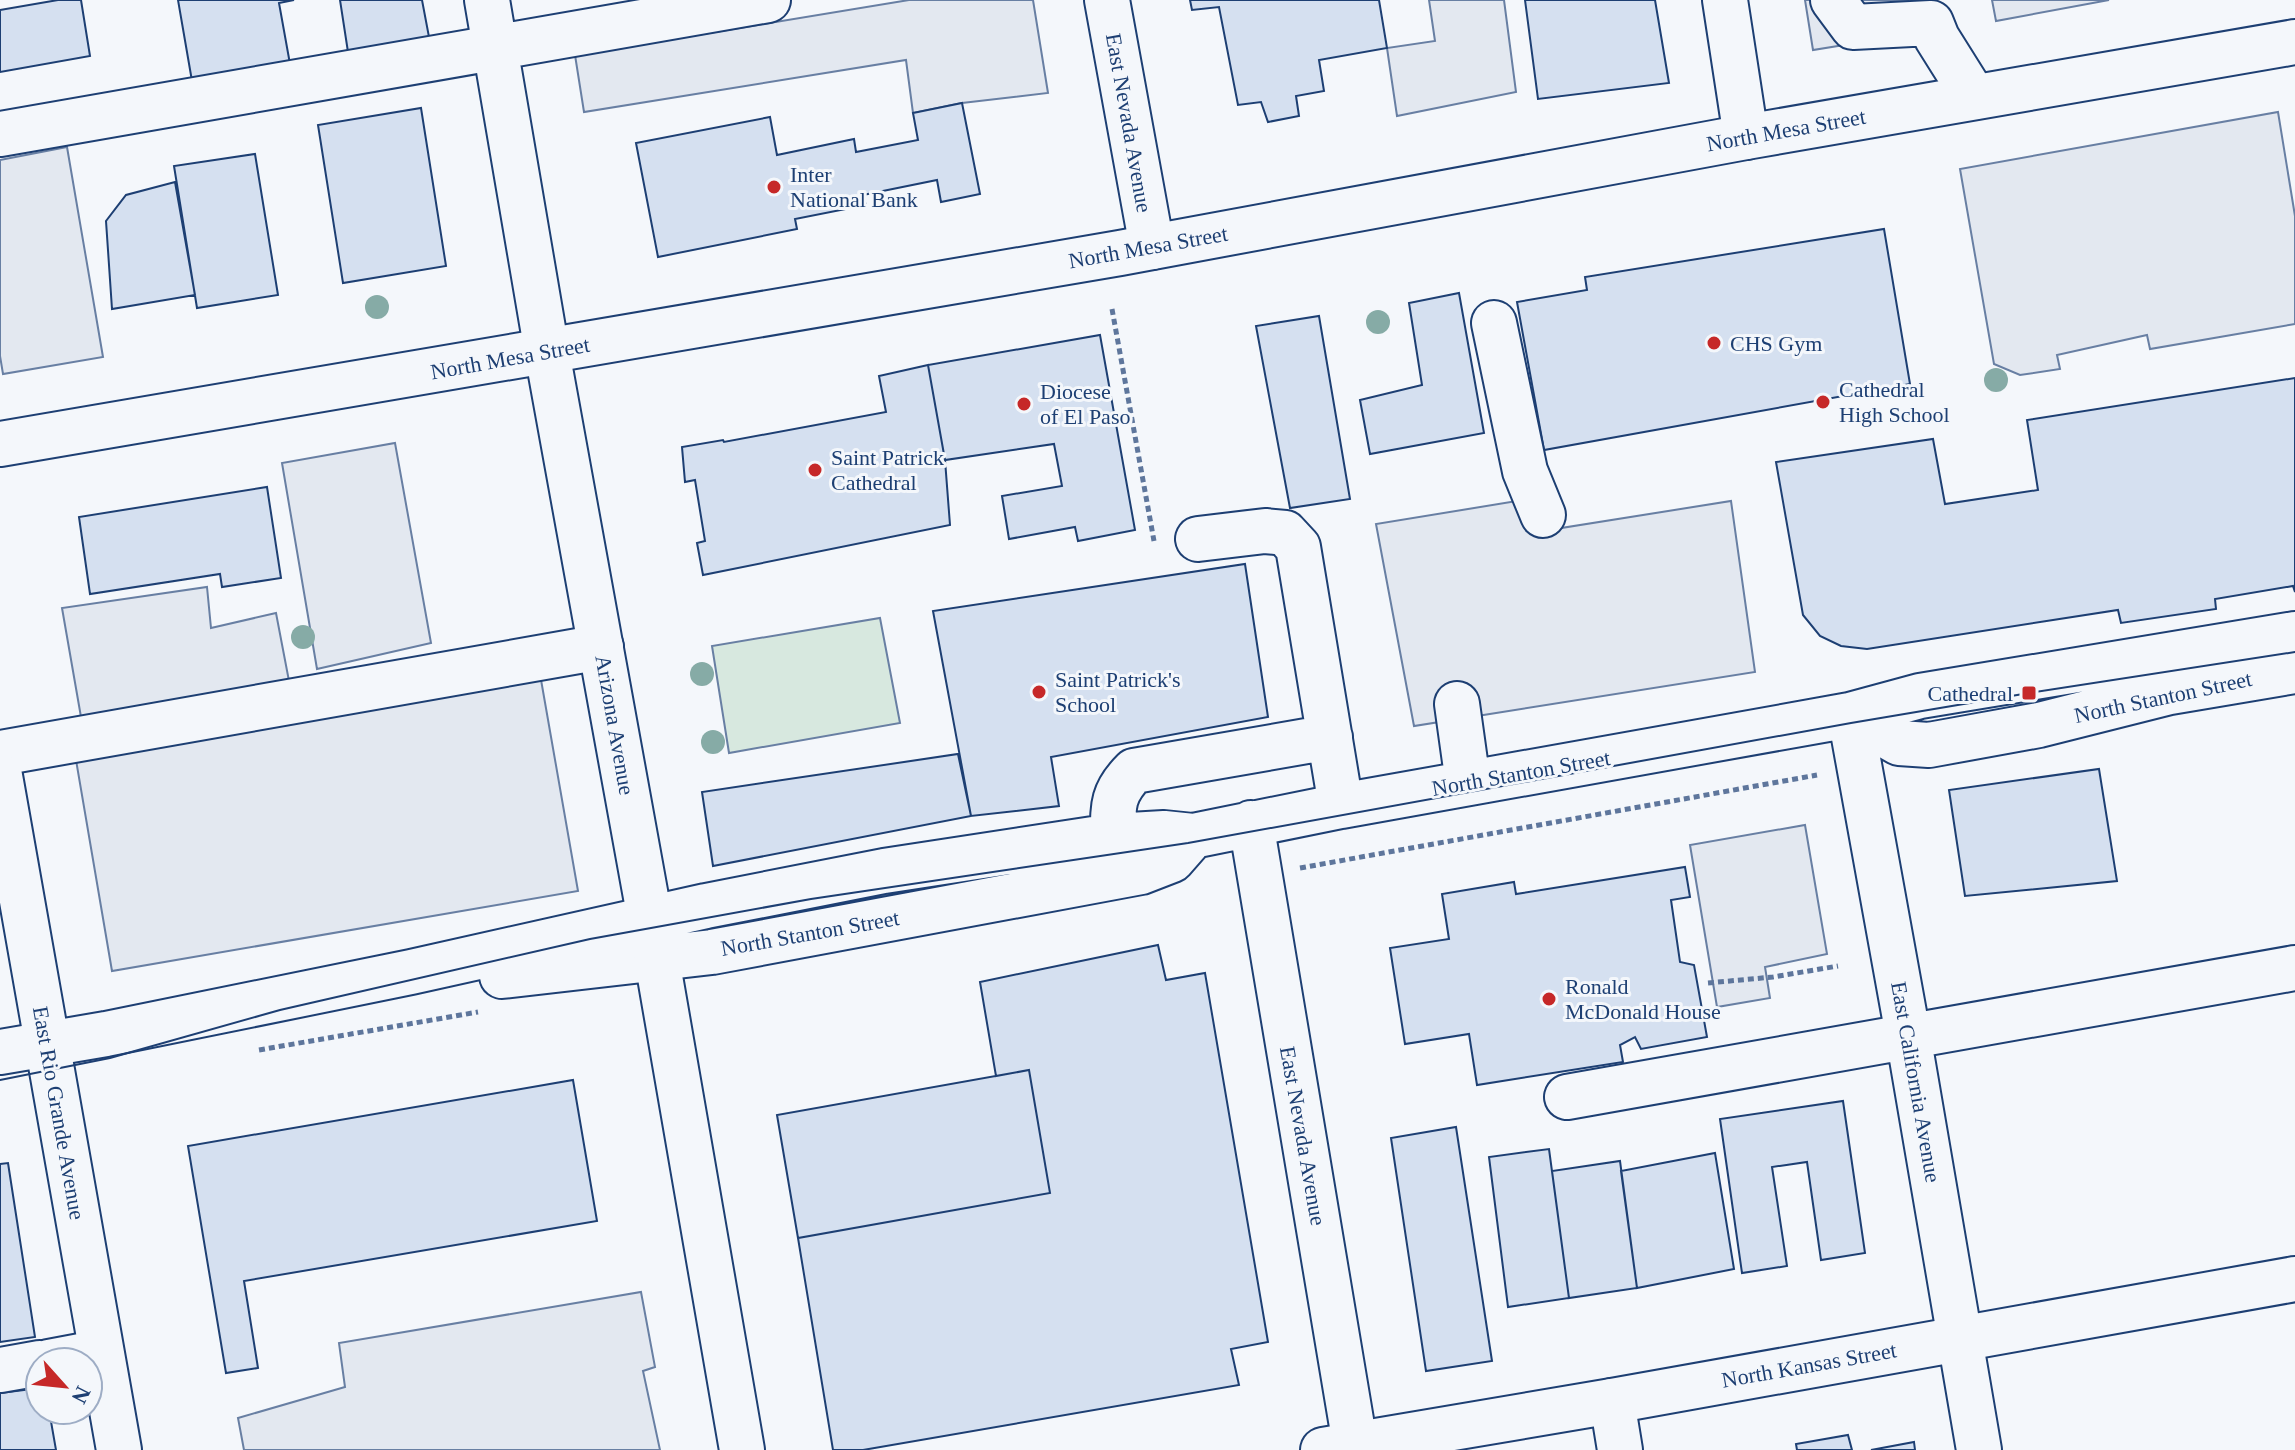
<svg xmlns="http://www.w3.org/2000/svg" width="2295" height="1450" font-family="'Times New Roman',serif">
<rect width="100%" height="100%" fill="#f4f7fb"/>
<!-- green -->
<path fill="#d7e8df" stroke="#687fa3" stroke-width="2" d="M880,618l20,105 -171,30 -17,-107z"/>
<!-- parking -->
<path fill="#e3e8f0" stroke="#687fa3" stroke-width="2" d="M909,0h124l15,93 -86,10 -49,10 -7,-53 -322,52 -9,-57z
M1429,0h75l12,92 -119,24 -10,-68 48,-7z
M1805,0h103l4,34 -99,16z
M1992,0h117l-113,21z
M2278,112l17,104v108l-145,25 -3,-14 -90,20 3,14 -40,6 -26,-11 -34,-195z
M67,147l36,210 -100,17 -3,-18v-196z
M395,443l36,200 -114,26 -35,-206z
M1554,495l7,33 170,-27 24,171 -341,54 -38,-202z
M207,587l4,41 65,-15 13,68 -208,36 -19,-109z
M540,674l38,217 -466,80 -36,-211z
M1805,825l22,129 -62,13 5,31 -53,9 -27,-162z
M641,1292l14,75 -12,4 17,79h-416l-6,-32 107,-31 -6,-44z"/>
<!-- building -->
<path fill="#d5e0f0" stroke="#1d3f73" stroke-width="2" d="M58,0h23l9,56 -90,16v-62z
M178,0h116l-15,3 11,61 -98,17z
M340,0h82l7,37 -81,15z
M1190,0h189l8,48 -68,12 5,31 -28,5 3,20 -31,6 -7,-20 -23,3 -19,-98 -27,3z
M1525,0h130l14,83 -131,16z
M962,103l18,91 -39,8 -4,-22 -74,15 3,10 -71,14 2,10 -139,28 -22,-114 134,-26 7,38 77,-16 2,13 62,-12 -5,-27z
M421,108l25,158 -103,17 -25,-158z
M255,154l23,141 -81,13 -23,-142z
M175,182l20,113 -83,14 -6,-88 20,-26z
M1884,229l26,155 -366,66 -27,-148 70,-12 -2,-13z
M1459,293l25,140 -114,21 -10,-54 62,-15 -13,-82z
M1319,316l31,183 -60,9 -34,-182z
M1100,335l35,195 -57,11 -3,-14 -66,12 -7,-43 60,-10 -8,-42 -109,16 -17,-95z
M928,365l17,95 5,65 -247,50 -6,-32 8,-2 -10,-61 -10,2 -3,-35 41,-7 1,2 162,-30 -7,-36z
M2295,378v214l-2,-6 -78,13 1,10 -95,14 -3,-13 -251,39 -26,-3 -21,-10 -17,-21 -27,-153 157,-23 12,65 93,-14 -11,-70z
M267,487l14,91 -59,9 -2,-13 -130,20 -11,-77z
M1245,564l23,153 -217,40 8,49 -88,10 -38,-205z
M958,754l13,62 -258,50 -11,-74z
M2099,769l18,112 -152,15 -16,-106z
M1685,867l5,30 -19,3 9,62 14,3 13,72 -66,12 -6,-12 -15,8 3,17 -146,23 -8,-51 -64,10 -15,-96 59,-9 -7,-45 72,-12 2,12z
M1158,945l8,35 39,-7 63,369 -37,7 8,36 -376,65h-30l-35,-212 252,-45 -21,-123 -33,6 -16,-94z
M1029,1070l21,123 -252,45 -21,-123z
M573,1080l24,141 -353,60 14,87 -32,5 -38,-227z
M1843,1101l22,152 -44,7 -14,-98 -35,5 15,99 -45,7 -22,-154z
M1456,1127l36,234 -66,10 -35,-233z
M1549,1149l20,149 -61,9 -19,-150z
M1715,1153l19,116 -97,19 -16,-117z
M1620,1161l17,127 -68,10 -17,-127z
M8,1163l27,174 -35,5v-178z
M40,1388v22h9l7,40h-56v-57z
M1848,1435l4,15h-55l-1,-6z
M1914,1442l1,8h-44z"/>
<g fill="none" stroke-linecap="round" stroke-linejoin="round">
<!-- minor casing -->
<g stroke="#1d3f73" stroke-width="48">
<path id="minor" d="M487,0l60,352
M1107,0l45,247
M1725,0l21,137
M1833,0l20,27 78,-4 6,15 37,59
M0,134l768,-134
M1494,323l31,148 18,44
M1198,539l67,-8 20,2 13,14 43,259
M1457,704l11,79
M1850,715l58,320 71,415
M1850,715l49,28 30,2 110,-20 131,-33 125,-21
M0,753l601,-106
M1251,823l105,627
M1113,836c0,-30 -1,-43 21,-65l196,-34
M502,976l210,-24 429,-80 31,-12 21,-24
M0,1052l106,-18 305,-62 295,-66 178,-35 229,-35 51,-3 29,3 148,-30 509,-91 70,-19 375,-62
M1567,1097l728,-129
M48,1362l53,-10
M0,1370l40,-7
M1612,1401l8,49"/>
</g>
<!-- major casing -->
<g stroke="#1d3f73" stroke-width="48">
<path id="major" d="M547,352l103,567 92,531
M0,444l1120,-191 626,-116 549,-95
M0,776l119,674
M1323,1450l289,-49 683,-122"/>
</g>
<!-- path -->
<path stroke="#5e769c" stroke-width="5" stroke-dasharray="6 4" stroke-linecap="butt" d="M1112,309l42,232
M1300,868l517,-93
M1708,983l65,-6 65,-11
M259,1050l219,-38"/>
<!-- minor -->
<use href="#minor" stroke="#f4f7fb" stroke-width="44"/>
<!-- major -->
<use href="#major" stroke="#f4f7fb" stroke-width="44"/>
<!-- tram -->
<path stroke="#1d3f73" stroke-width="2" d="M0,1080l110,-22 170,-48 310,-71 61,-11 160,-29 377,-56 663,-120 178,-30 266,-41"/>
</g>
<!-- trees -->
<g fill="#86aba6">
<circle cx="377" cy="307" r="12"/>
<circle cx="1378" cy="322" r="12"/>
<circle cx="1996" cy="380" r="12"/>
<circle cx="303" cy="637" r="12"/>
<circle cx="702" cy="674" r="12"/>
<circle cx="713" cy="742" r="12"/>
</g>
<!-- markers -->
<g fill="#c62828" stroke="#f4f7fb" stroke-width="3">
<circle cx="774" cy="187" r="8"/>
<circle cx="1714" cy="343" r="8"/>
<circle cx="1823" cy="402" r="8"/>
<circle cx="1024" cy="404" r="8"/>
<circle cx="815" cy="470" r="8"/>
<circle cx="1039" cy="692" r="8"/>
<rect x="2021" y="685" width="16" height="16" rx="4"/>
<circle cx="1549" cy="999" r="8"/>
</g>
<g text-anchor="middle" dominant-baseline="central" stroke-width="6" stroke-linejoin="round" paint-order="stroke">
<!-- street labels -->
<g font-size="22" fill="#1d3f73" stroke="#f4f7fb">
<text transform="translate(1129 123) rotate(80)">East Nevada Avenue</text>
<text transform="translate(1786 130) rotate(-10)">North Mesa Street</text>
<text transform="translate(1148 247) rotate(-10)">North Mesa Street</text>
<text transform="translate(510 358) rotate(-10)">North Mesa Street</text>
<text transform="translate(2163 697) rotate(-12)">North Stanton Street</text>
<text transform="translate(615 725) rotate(80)">Arizona Avenue</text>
<text transform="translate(1521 773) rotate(-10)">North Stanton Street</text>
<text transform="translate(810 933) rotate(-10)">North Stanton Street</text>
<text transform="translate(1916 1082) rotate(80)">East California Avenue</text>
<text transform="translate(59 1113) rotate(80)">East Rio Grande Avenue</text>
<text transform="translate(1303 1136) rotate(80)">East Nevada Avenue</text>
<text transform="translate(1809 1365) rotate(-10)">North Kansas Street</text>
</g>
<!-- poi labels -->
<g font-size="22" fill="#1d3f73" stroke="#f4f7fb" text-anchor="start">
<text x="790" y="174">Inter<tspan x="790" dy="25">National Bank</tspan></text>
<text x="1730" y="343">CHS Gym</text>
<text x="1839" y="389">Cathedral<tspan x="1839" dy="25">High School</tspan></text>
<text x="1040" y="391">Diocese<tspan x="1040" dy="25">of El Paso</tspan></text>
<text x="831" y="457">Saint Patrick<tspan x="831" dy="25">Cathedral</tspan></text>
<text x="1055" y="679">Saint Patrick's<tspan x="1055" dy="25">School</tspan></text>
<text x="2013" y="693" text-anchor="end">Cathedral</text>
<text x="1565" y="986">Ronald<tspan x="1565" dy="25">McDonald House</tspan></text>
</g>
</g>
<!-- north arrow -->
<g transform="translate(64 1386) rotate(117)"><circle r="38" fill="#f4f7fb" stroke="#9eadc5" stroke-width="2"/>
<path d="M0-6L14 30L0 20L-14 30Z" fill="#c62828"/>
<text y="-12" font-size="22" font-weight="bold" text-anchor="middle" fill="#1d3f73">N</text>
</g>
</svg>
